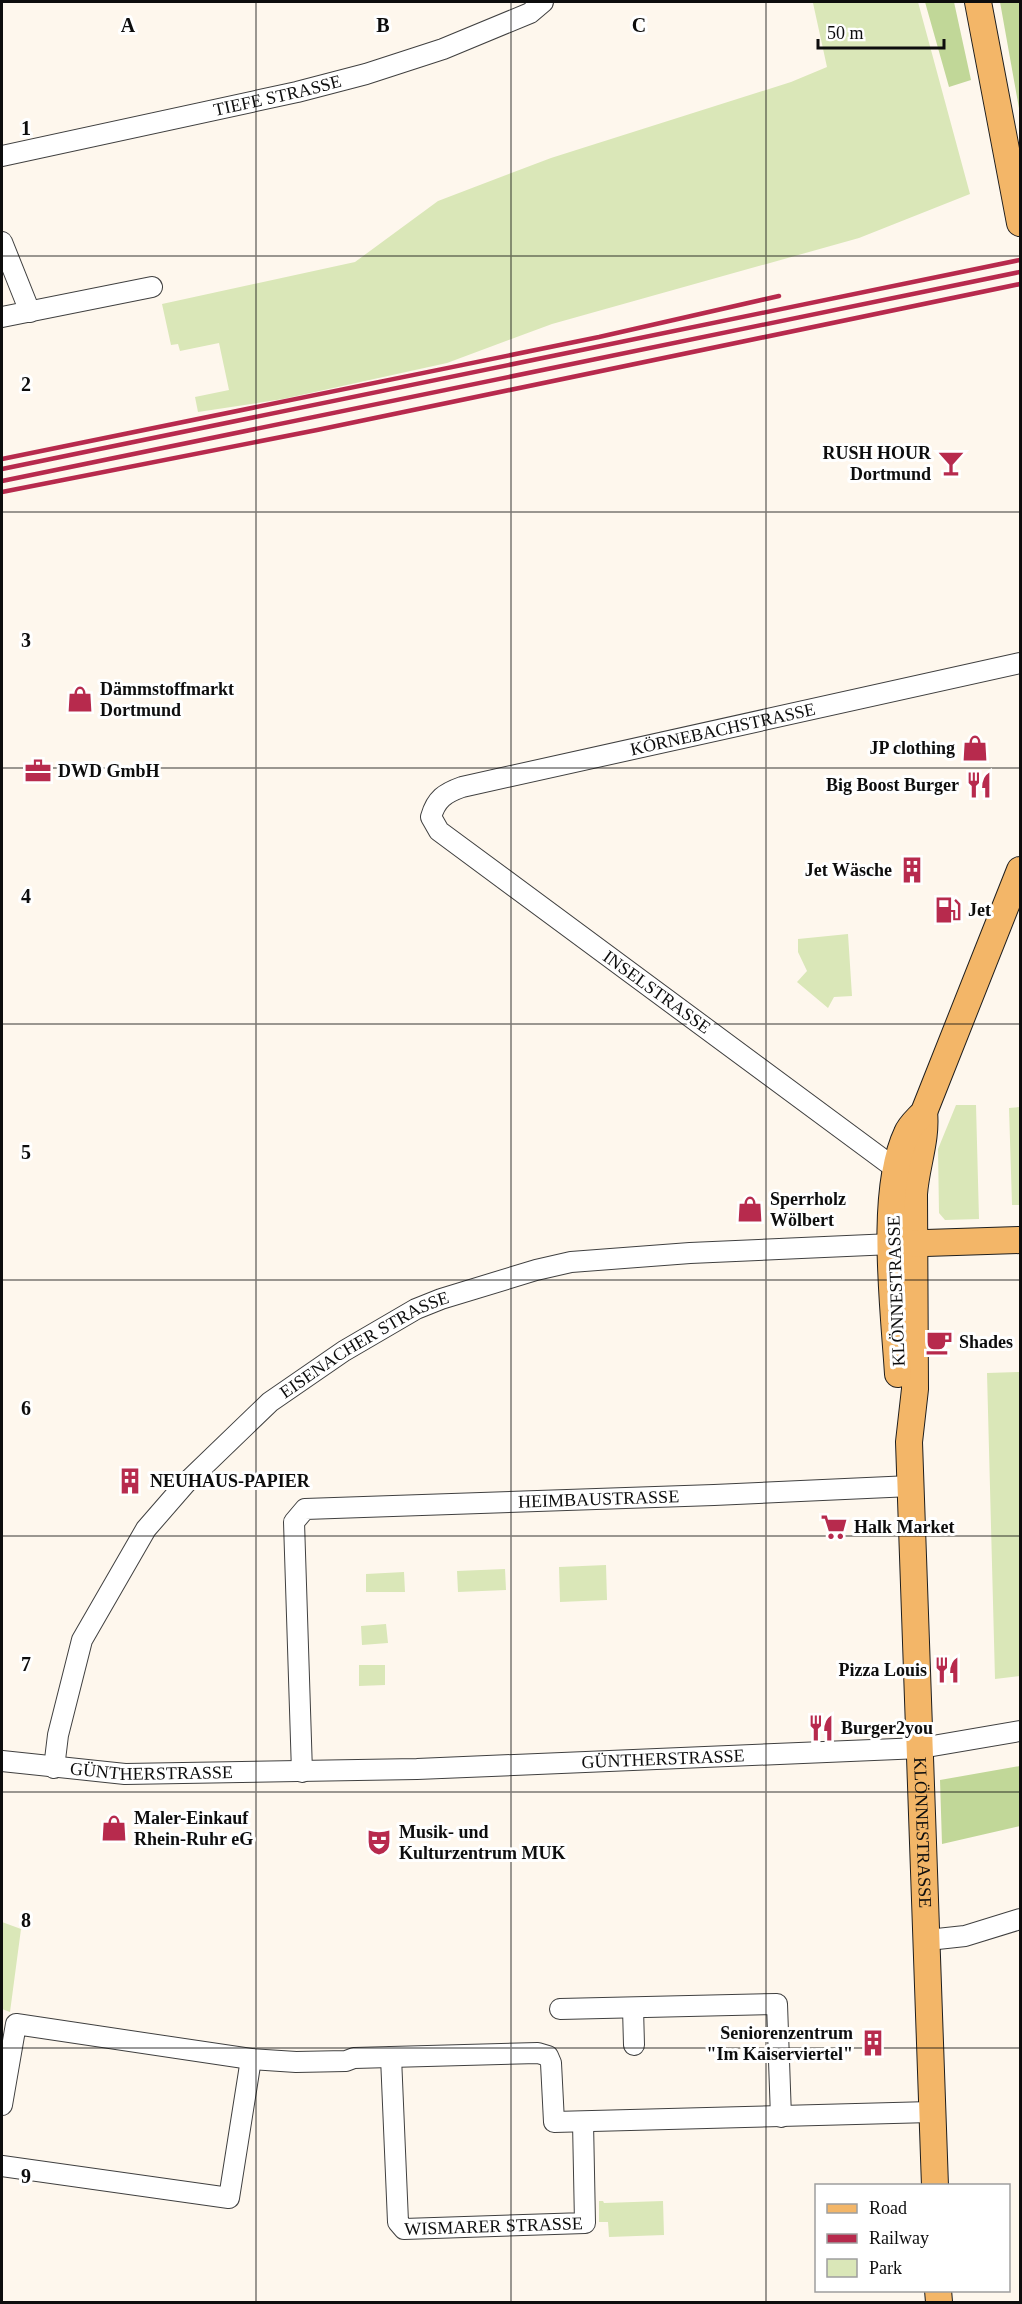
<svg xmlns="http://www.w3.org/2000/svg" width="1022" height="2304" font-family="'Times New Roman',serif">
<rect width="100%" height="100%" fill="#fef7ed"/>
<!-- green -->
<path fill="#dae7b8" d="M819,2h99l52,192 -111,44 -307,86 -105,39 -164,36 -85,13 -3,-15 34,-7 -10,-47 -39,8 -2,-7 -7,1 -9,-41 193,-42 83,-61 113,-43 240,-76 36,-15 -14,-64z
M848,934l4,62 -18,1 -6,11 -31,-26 10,-11 -9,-19v-13z
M956,1105h20l3,114 -34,1 -6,-7 -1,-64z
M1020,1107v98h-8l-3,-97z
M1020,1372v304l-25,3 -8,-306z
M606,1565l1,35 -47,2 -1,-35z
M505,1569l1,21 -48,2 -1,-21z
M404,1572l1,20h-39v-18z
M386,1624l2,19 -26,2 -1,-19z
M359,1665h26v20l-26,1z
M2,1922l19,7 -11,83 -8,-3z
M599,2201h4l1,2 59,-2 1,34 -55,2 -1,-15h-9z"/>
<!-- forest -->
<path fill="#c1d798" d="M925,2h29l17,78 -22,7z
M1000,2h20v112z
M1020,1766v60l-78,18 -2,-64z"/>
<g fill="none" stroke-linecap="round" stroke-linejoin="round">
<!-- minor casing -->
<g stroke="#404040" stroke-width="22">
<g id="minor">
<path id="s1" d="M2,156l295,-64 69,-18 77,-25 87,-36 13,-11"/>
<path d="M2,242l28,70"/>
<path d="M2,317l150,-30"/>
<path id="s2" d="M896,1169l-457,-338 -8,-14c5,-18 14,-24 31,-30l558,-124"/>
<path id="s3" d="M2,1761l123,13 292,-5 504,-21 99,-17"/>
<path id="s4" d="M54,1768l4,-33 24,-95 64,-111 40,-46 84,-81 74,-51 72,-42 25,-10 95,-29 35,-8 119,-9 202,-9"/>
<path id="s5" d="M302,1772l-8,-250 11,-13 409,-14 197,-9"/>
<path d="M928,1940l37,-4 55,-17"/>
<path d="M633,2008l1,37"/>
<path d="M560,2009l217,-5 4,113"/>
<path id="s6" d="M391,2057l7,165 6,7 181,-6 -2,-101"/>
<path d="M2,2105l14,-81 235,35 45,3 50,-1 8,-3 184,-5 10,3 3,7 3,59 377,-10"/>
<path d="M2,2166l227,32 22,-139"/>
</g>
</g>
<!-- major casing -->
<g stroke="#1e1e1e" stroke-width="28">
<g id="major">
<path d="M978,2l42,221"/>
<path id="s7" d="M924,1112c3,27 -8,54 -10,82l1,195 -6,53 26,744"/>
<path d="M895,1244l125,-4"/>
<path d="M898,1374c-4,-65 -19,-182 9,-241 3,-8 12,-15 17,-21l96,-242"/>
<path d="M938,2290l1,12"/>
</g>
</g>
<!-- minor -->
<use href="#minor" stroke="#fff" stroke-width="20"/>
<!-- major -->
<use href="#major" stroke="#f3b668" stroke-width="26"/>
<!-- rail -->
<path stroke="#b72a4d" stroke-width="4.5" d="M2,459l597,-122 180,-41
M2,469l1018,-209
M2,481l1018,-209
M2,492l315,-62 703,-146"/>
</g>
<!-- grid -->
<path fill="none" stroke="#0d0d0d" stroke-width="1.5" stroke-opacity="0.55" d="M256,2v2300M511,2v2300M766,2v2300M2,256h1018M2,512h1018M2,768h1018M2,1024h1018M2,1280h1018M2,1536h1018M2,1792h1018M2,2048h1018"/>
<!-- icons -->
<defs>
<g id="bar-bare" transform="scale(2.07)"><path d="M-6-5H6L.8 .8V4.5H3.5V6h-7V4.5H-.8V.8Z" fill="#b72a4d" stroke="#fff" stroke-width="2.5" paint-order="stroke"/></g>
<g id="shop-bare" transform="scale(2.07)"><path d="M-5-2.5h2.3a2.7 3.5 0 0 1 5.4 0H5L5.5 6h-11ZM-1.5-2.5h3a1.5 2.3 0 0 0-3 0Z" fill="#b72a4d" stroke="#fff" stroke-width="2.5" paint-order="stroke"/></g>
<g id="office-bare" transform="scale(2.07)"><path d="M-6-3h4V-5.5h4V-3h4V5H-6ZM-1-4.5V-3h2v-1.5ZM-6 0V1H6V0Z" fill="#b72a4d" stroke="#fff" stroke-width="2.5" paint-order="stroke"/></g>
<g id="restaurant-bare" transform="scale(2.07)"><path d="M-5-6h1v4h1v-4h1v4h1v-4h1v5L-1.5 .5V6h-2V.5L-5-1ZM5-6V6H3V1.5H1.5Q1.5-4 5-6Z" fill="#b72a4d" stroke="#fff" stroke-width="2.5" paint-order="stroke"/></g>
<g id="building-bare" transform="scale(2.07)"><path d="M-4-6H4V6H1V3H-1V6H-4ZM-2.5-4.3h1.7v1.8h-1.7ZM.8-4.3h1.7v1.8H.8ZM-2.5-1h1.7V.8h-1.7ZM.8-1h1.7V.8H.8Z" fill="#b72a4d" stroke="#fff" stroke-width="2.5" paint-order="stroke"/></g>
<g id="fuel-bare" transform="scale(2.07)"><path d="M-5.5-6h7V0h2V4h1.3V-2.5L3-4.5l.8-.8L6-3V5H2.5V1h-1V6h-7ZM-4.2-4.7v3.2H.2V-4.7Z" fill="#b72a4d" stroke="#fff" stroke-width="2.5" paint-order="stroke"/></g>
<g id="cafe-bare" transform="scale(2.07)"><path d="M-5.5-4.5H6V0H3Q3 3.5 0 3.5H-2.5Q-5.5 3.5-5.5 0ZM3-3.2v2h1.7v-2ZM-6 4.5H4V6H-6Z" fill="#b72a4d" stroke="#fff" stroke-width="2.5" paint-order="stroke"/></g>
<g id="supermarket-bare" transform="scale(2.07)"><path d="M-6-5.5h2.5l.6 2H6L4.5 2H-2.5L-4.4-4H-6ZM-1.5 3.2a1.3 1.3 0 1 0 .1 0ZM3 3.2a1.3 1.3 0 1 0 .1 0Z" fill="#b72a4d" stroke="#fff" stroke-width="2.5" paint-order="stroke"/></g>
<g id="theatre-bare" transform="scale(2.07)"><path d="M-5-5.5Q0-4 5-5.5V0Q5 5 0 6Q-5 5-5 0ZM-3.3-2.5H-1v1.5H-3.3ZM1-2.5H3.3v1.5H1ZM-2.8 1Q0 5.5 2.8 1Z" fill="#b72a4d" stroke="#fff" stroke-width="2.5" paint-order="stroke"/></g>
</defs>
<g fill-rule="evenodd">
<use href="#bar-bare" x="951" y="463"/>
<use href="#shop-bare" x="80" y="699"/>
<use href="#shop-bare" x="975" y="748"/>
<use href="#office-bare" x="38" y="771"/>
<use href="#restaurant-bare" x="979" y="785"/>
<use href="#building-bare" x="912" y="870"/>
<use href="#fuel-bare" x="948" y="910"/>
<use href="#shop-bare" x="750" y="1209"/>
<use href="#cafe-bare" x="939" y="1342"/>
<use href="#building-bare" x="130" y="1481"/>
<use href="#supermarket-bare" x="834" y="1527"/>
<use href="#restaurant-bare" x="947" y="1670"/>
<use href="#restaurant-bare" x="821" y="1728"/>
<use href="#shop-bare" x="114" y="1828"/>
<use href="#theatre-bare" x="379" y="1842"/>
<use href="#building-bare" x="873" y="2043"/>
</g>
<g text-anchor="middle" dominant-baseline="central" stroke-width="6" stroke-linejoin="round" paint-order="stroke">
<!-- street labels -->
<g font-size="18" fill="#0d0d0d" stroke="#fff">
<text stroke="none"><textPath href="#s1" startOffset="282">TIEFE STRASSE</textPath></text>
<text stroke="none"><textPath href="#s2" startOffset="897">KÖRNEBACHSTRASSE</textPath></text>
<text transform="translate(657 992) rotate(36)">INSELSTRASSE</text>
<text transform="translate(896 1291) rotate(-92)">KLÖNNESTRASSE</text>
<text stroke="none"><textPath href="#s4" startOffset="548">EISENACHER STRASSE</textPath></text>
<text stroke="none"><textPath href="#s5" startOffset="561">HEIMBAUSTRASSE</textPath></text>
<text stroke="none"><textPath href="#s3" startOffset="662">GÜNTHERSTRASSE</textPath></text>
<text stroke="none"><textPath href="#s3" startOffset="150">GÜNTHERSTRASSE</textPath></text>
<text stroke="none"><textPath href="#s7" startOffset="722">KLÖNNESTRASSE</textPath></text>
<text stroke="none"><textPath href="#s6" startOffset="264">WISMARER STRASSE</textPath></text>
</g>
<!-- poi labels -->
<g font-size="18" font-weight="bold" fill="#0d0d0d" stroke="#fff" text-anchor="start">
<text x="931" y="453" text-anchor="end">RUSH HOUR<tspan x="931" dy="21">Dortmund</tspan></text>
<text x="100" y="689">Dämmstoffmarkt<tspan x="100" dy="21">Dortmund</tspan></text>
<text x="955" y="748" text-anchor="end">JP clothing</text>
<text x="58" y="771">DWD GmbH</text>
<text x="959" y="785" text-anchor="end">Big Boost Burger</text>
<text x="892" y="870" text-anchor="end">Jet Wäsche</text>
<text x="968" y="910">Jet</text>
<text x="770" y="1199">Sperrholz<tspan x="770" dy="21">Wölbert</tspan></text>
<text x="959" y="1342">Shades</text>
<text x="150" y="1481">NEUHAUS-PAPIER</text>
<text x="854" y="1527">Halk Market</text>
<text x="927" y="1670" text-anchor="end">Pizza Louis</text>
<text x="841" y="1728">Burger2you</text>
<text x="134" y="1818">Maler-Einkauf<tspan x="134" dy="21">Rhein-Ruhr eG</tspan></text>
<text x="399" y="1832">Musik- und<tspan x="399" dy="21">Kulturzentrum MUK</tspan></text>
<text x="853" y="2033" text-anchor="end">Seniorenzentrum<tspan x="853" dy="21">"Im Kaiserviertel"</tspan></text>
</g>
</g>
<g font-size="20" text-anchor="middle" font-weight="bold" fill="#0d0d0d" stroke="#fff" stroke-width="6" stroke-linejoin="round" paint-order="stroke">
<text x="128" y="32">A</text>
<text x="383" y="32">B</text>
<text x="639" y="32">C</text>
<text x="26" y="135">1</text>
<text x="26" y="391">2</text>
<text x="26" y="647">3</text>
<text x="26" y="903">4</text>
<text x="26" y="1159">5</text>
<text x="26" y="1415">6</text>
<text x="26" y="1671">7</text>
<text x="26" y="1927">8</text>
<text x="26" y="2183">9</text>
</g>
<!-- border -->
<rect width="1022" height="2304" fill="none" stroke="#0d0d0d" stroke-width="6"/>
<!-- legend -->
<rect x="815" y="2184" width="195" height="108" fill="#ffffff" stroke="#9e9e9e" stroke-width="1.5"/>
<rect x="827" y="2204" width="30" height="9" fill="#f3b668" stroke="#9e9e9e" stroke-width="1.5"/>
<text x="869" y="2214" font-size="18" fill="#0d0d0d">Road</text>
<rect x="827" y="2234" width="30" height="9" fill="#b72a4d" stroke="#9e9e9e" stroke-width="1.5"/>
<text x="869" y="2244" font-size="18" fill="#0d0d0d">Railway</text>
<rect x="827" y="2259" width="30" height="18" fill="#dae7b8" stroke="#9e9e9e" stroke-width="1.5"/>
<text x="869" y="2274" font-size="18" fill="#0d0d0d">Park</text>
<!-- scale -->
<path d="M818 39v9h126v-9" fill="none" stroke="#0d0d0d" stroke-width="3"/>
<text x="827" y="39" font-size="18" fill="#0d0d0d" stroke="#ffffff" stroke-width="4.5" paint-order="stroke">50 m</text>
</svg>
